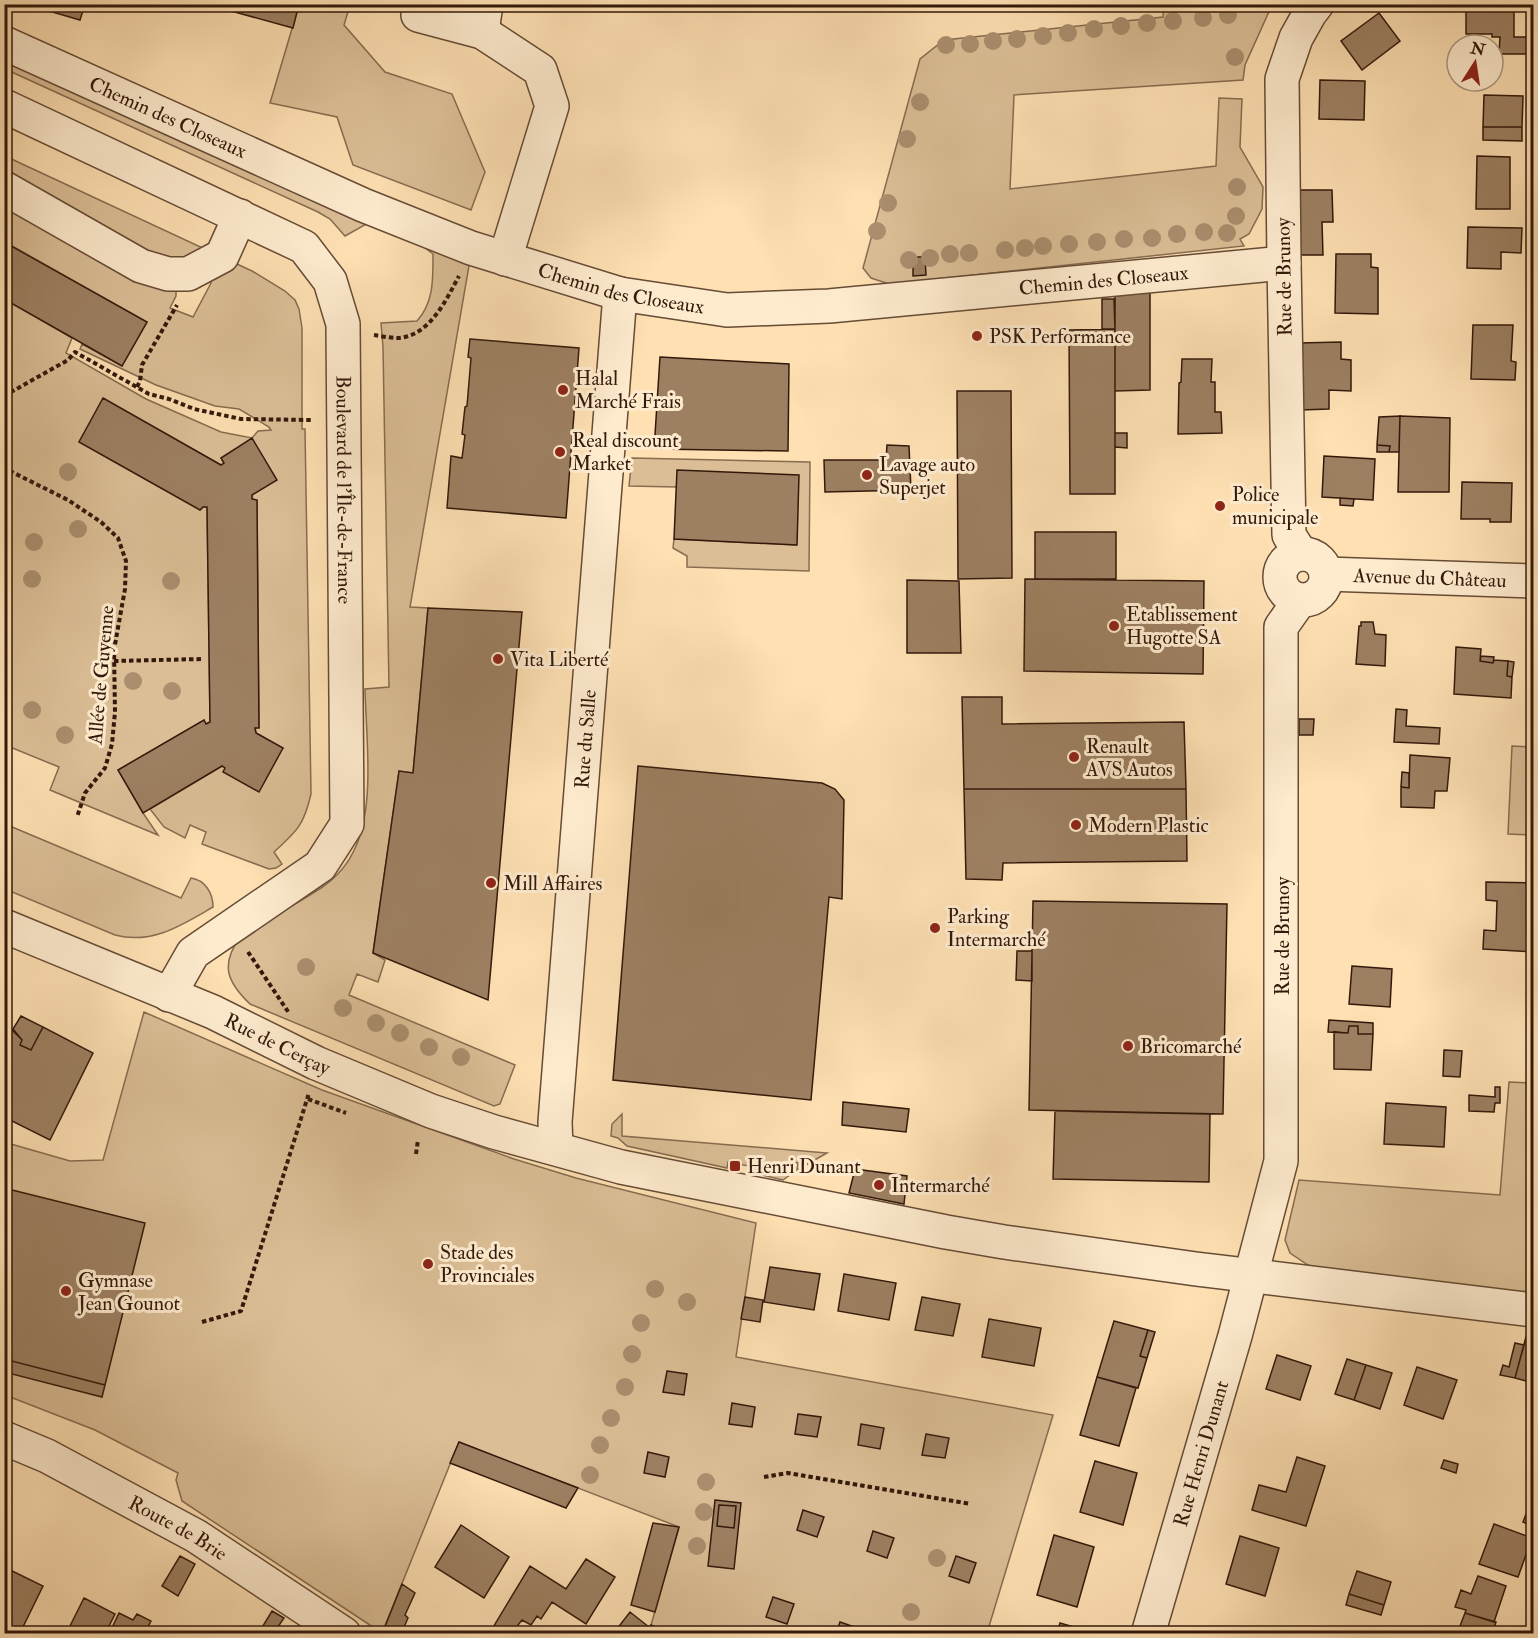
<svg xmlns="http://www.w3.org/2000/svg" width="1538" height="1638" font-family="'IM FELL Double Pica',serif">
<rect width="100%" height="100%" fill="#fee0b3"/>
<filter id="stains"><feTurbulence type="fractalNoise" baseFrequency=".00333" numOctaves="4"/><feColorMatrix values="0 0 0 0 .2 0 0 0 0 .09 0 0 0 0 .02 0 0 0 .5 -.17"/></filter>
<radialGradient id="worn" r=".72"><stop offset=".6" stop-color="#630" stop-opacity="0"/><stop offset="1" stop-color="#630" stop-opacity=".3"/></radialGradient>
<!-- green -->
<path fill="#dbbe96" stroke="#876c50" stroke-width="1.5" d="M299,5h51l-6,20 41,47 67,22 33,78 -14,38 -118,-45 -16,-48 -67,-14z
M1164,5h108l-27,60 -2,15 -229,15 -4,94 206,-23 3,-68 23,1 -2,48 23,40 -1,22 -13,25 -9,5 4,7 -355,38 -18,-6 -8,-10 57,-209 24,-19 219,-23z
M5,53l465,207 -60,347 18,1 -15,165 -14,-2 -26,182 12,7 -7,22 -21,-8 -8,21 166,70 -15,39 -6,2 -244,-102c-23,-22 -30,-39 -10,-67 4,-5 13,-9 19,-12 20,-12 42,-24 62,-37 15,-10 28,-25 35,-42 19,-42 10,-111 9,-157l24,-2 -6,-340 -2,-24 36,-2c17,-19 16,-42 16,-67l-21,-16 -44,-15 -23,13 -15,-17 -12,-7 -313,-143z
M5,156l247,115 33,20 10,9 4,9 3,19v101h3l6,365c-7,31 -14,37 -37,58l8,12 -6,4 -7,1 -67,-25 4,-12 -16,-7 -5,13 -21,-11 -14,-18 72,-43 3,2 58,-20 -27,-15 -1,-5 4,-1 -2,-227 -5,-1v-60l-31,19 3,5 -3,2 -117,-66 -25,43 121,68 3,-3h4l3,215 -4,2 -2,-4 -86,50 25,43 15,22 -108,-45 9,-23 -54,-22v-446l67,39 -6,15 80,46 75,33 31,6 6,-7 13,-1 -2,-3 -30,-18 -24,-3 -59,-21 -76,-36 2,-5 40,22 25,-44 -142,-80 -1,-43 172,90v7l-6,12 23,9 18,-34 -12,-8 -41,-9 -153,-88z
M632,458l178,4 -1,109 -122,-4v-11l-14,-8 1,-9 122,6 -119,-58 -48,-1z
M1512,746l21,1v88l-25,-1z
M5,824l176,74 10,-20c14,2 22,15 22,29 -31,18 -61,38 -98,28l-110,-46z
M144,1012l178,78 192,69 62,19 180,45 -20,134 317,58 -66,218h-317l-19,-8 28,-98 -220,-85 -77,191 -200,-132 -6,-21 2,-7 -83,-43 -90,-35 -1,-253 66,19 33,-1z
M1509,1082l24,1v211l-195,-21 -30,-8 -18,-12 -5,-13 14,-60 201,15z
M622,1114v22l205,17 -30,17 1,-7 -8,-1 -2,11 2,2 -7,5 -34,-8v-6l-21,-4 -1,6 -100,-22 -9,-8 -7,-2 1,-12z"/>
<!-- building -->
<path fill="#9d8062" stroke="#33190b" stroke-width="1.5" fill-rule="evenodd" d="M25,4h60l-5,16z
M233,4h66l-6,24 -62,-17z
M1466,5h48v32h20v17h-35l1,-17h-8v-3h-26z
M1379,13l21,28 -38,29 -21,-29z
M1320,80l45,1 -1,39 -45,-1z
M1484,95l39,1 -1,31h-39z
M1483,127h39v14l-39,-1z
M1477,156l33,1v52h-34z
M1298,190h34l1,32h-11l1,33h-24z
M1468,227l54,1 -1,25 -20,-1v17l-34,-1z
M4,242l143,80 -25,44 -118,-67z
M1336,254h35v13l7,1v46l-43,-1z
M913,257h12l1,18 -13,1z
M1150,292v98l-35,1v-95z
M1102,299h12l1,30h-13z
M1473,325h40l-2,36 5,1 -1,18 -44,-1z
M1115,329v165h-45l-1,-164z
M470,339l109,9 -13,170 -119,-10 4,-52 11,2 3,-23 -3,-1 3,-27 2,-1 4,-48 -3,-1z
M1341,342v17l10,1v31l-22,-1v19l-29,1 -1,-67z
M660,357l129,7 -1,87 -131,-2 -2,-14z
M1182,359h30l-1,23h4v30h6l1,21 -44,1 1,-51 2,-1z
M957,391h54l1,187 -54,1z
M103,398l118,67 3,-2 -3,-5 31,-20 25,42 -25,15v4l5,1 2,228h-4l1,5 27,15 -24,44 -36,-20 2,-4 -3,-2 -79,47 -25,-43 86,-50 2,4 4,-2 -3,-215h-4l-3,3 -121,-68z
M1400,416l-1,36h-10l1,-6 -13,-1 2,-28z
M1400,416l50,2 -1,74h-51z
M1115,433h12v15l-12,-1z
M887,445l22,1 2,44 -86,2 -1,-32h62z
M1377,445l13,1 -1,6h-12z
M1324,456l51,3 -2,41 -51,-3z
M677,470l122,5 -2,70 -123,-6z
M1462,482l50,1 -1,39h-21v-3h-29z
M1340,498l14,1 -1,7 -13,-1z
M1035,532h81v47h-81z
M1025,579l179,2 -1,93 -179,-3z
M907,580l52,1 2,72h-54z
M428,608l94,4 -34,388 -115,-47 26,-182 14,2z
M1361,622h12l2,12 11,1 -1,31 -29,-2 3,-38h2z
M1456,647l25,2 -1,12 13,2 1,-3 14,1 -1,15 5,1 -1,21 -57,-4z
M1481,656l13,1 -1,6 -13,-2z
M1508,661l6,1 -2,15 -5,-1z
M962,697h40v27l182,-2 2,67h-222z
M1396,709l11,1 -1,16 34,2 -1,16 -45,-2z
M1299,719h15l-1,16h-14z
M1410,755l40,3 -3,33h-12l-1,17 -33,-1v-20l8,1z
M638,766l184,17 13,6 9,11 -2,99 -13,-2 -18,203 -198,-20z
M1402,772l7,1v15l-8,-1z
M964,789h222l1,72 -184,2 -1,17 -36,-1z
M1486,882l48,1v69l-51,-3 1,-19 12,1 1,-30 -11,-1z
M1033,901l194,3 -4,210 -194,-4z
M1017,951h15v30l-16,-1z
M1352,966l40,3 -2,38 -41,-3z
M21,1016l22,11 -12,23 -11,-5 2,-5 -9,-11z
M1329,1020l44,3v11h-15v-8h-9l-1,7 -20,-1z
M4,1022l18,18 -2,5 11,5 12,-23 50,26 -43,87 -46,-23v-13l3,-6 -3,-1z
M1349,1026h9v8h15l-2,36 -37,-1v-37l14,1z
M1444,1050l18,1 -2,26 -17,-1z
M1495,1087h5v16h-5l-1,9 -25,-1v-16l26,2z
M843,1102l66,7 -3,23 -64,-7z
M1386,1103l60,4 -2,40 -60,-3z
M1055,1111l155,3 -1,68 -156,-3z
M855,1169l52,7 -3,28 -55,-11z
M4,1188l141,35 -40,162 -101,-26z
M770,1267l50,7 -6,36 -50,-8z
M844,1274l52,9 -7,37 -51,-9z
M745,1297l18,3 -3,22 -19,-3z
M922,1297l38,7 -7,32 -38,-6z
M989,1319l52,9 -7,38 -52,-9z
M1114,1321l34,9 -8,26 7,2 -9,30 -41,-11z
M1148,1330l7,2 -8,26 -7,-2z
M1527,1333l7,2v34l-4,13 -15,-4z
M1515,1343l9,2 -9,33 -15,-3 3,-10 6,2z
M1277,1355l34,11 -11,34 -34,-11z
M4,1359l101,26 -3,12 -98,-25z
M1347,1359l19,6 -12,35 -19,-6z
M1366,1365l26,8 -12,36 -26,-9z
M1417,1367l40,13 -14,39 -39,-14z
M667,1371l20,3 -3,21 -21,-3z
M1097,1377l39,11 -17,58 -39,-11z
M732,1403l23,4 -3,20 -23,-3z
M798,1414l23,3 -4,20 -22,-3z
M861,1424l23,4 -4,21 -22,-4z
M926,1434l23,4 -4,20 -23,-3z
M459,1442l119,46 -12,20 -116,-45z
M648,1452l21,5 -4,20 -21,-4z
M1297,1457l28,9 -19,60 -54,-16 7,-25 27,7z
M1444,1460l14,4 -2,9 -15,-5z
M1095,1461l42,12 -14,52 -43,-13z
M1534,1493v33l-11,-4z
M715,1500l26,3 -7,66 -26,-3zM719,1505l17,1 -2,22 -17,-2z
M719,1505l17,1 -2,22 -17,-2z
M803,1510l21,7 -7,20 -20,-7z
M653,1523l26,4 -24,85 -24,-7z
M1494,1524l38,14 -14,39 -39,-13z
M461,1525l48,32 -25,41 -49,-31z
M873,1531l21,7 -7,20 -20,-7z
M1054,1535l40,12 -17,60 -40,-12z
M1240,1536l39,12 -14,48 -39,-12z
M180,1556l15,8 -17,32 -16,-10z
M956,1556l20,7 -7,20 -20,-7z
M586,1559l29,18 -29,47 -34,-22 -11,17 -4,-3 -6,9 -9,-5 -11,14h-22l41,-68 36,23z
M4,1567l39,19 -23,47 -16,-8z
M1357,1571l34,11 -7,23 -35,-11z
M1478,1576l28,10 -12,36 -29,-9 1,-3 -11,-3 6,-17 10,4z
M402,1584l13,9 -10,22 3,3 -7,16h-19z
M1349,1594l35,11 -3,10 -35,-10z
M773,1597l21,7 -7,20 -21,-7z
M84,1598l31,16 -10,20h-39z
M272,1611l12,7 -11,16h-15z
M630,1612l19,15 -6,7h-30z
M119,1613l14,7 4,-6 14,7 -3,6 4,2 -3,5h-40z
M1465,1613l31,9 -4,12h-35z
M840,1622l20,7 -2,5h-22z
M1060,1623l31,9v2h-34z
M651,1625l19,9h-27z"/>
<g fill="none" stroke-linecap="round" stroke-linejoin="round">
<!-- minor casing -->
<g stroke="#664b35" stroke-width="36">
<g id="minor">
<path d="M418,15l64,17 58,38 12,36 -47,153"/>
<path d="M482,32l4,-28"/>
<path id="s1" d="M4,43l359,162 108,43 149,46 107,16 102,-4 455,-43"/>
<path id="s2" d="M4,106l300,141 26,34 13,43 4,500 -27,42 -127,87 -24,42"/>
<path d="M4,188l137,78 27,8h20l34,-18 18,-40"/>
<path d="M1301,554l-12,-19 -5,-272 -2,-184 14,-41 14,-25 7,-9"/>
<circle cx="1303" cy="577" r="23"/>
<path id="s3" d="M1326,574l208,7"/>
<path id="s4" d="M4,926l209,86 103,51 115,48 63,21 127,35 325,65 58,10 192,27 338,41"/>
<path id="s5" d="M556,1148l-1,-26 65,-828"/>
<path id="s6" d="M4,1438l43,18 149,80 148,98"/>
<path id="s7" d="M1148,1634l87,-298 46,-175v-534l19,-27"/>
</g>
</g>
<!-- path -->
<path stroke="#33190b" stroke-width="4" stroke-dasharray="4.5 3" stroke-linecap="butt" d="M374,335c7,1 16,3 24,3 32,-2 48,-38 61,-62
M137,387l3,-6 2,-16 35,-60
M4,396l64,-36 7,-8 74,42 20,5 25,10 47,10 71,1
M4,413l2,56 62,31 33,22 17,16 8,23 -1,28 -11,61 1,62 -3,32 -7,24 -20,25 -8,24
M4,511l2,-42
M114,661l88,-2
M248,952l41,61
M308,1099l38,14
M416,1154l2,-14
M202,1322l39,-11 68,-218
M764,1477l24,-4 183,31"/>
<!-- minor -->
<use href="#minor" stroke="#feebce" stroke-width="33"/>
</g>
<!-- trees -->
<g fill="#aa8e6e">
<circle cx="1228" cy="15" r="9"/>
<circle cx="1203" cy="18" r="9"/>
<circle cx="1173" cy="21" r="9"/>
<circle cx="1147" cy="23" r="9"/>
<circle cx="1121" cy="26" r="9"/>
<circle cx="1094" cy="29" r="9"/>
<circle cx="1068" cy="33" r="9"/>
<circle cx="1043" cy="36" r="9"/>
<circle cx="1017" cy="39" r="9"/>
<circle cx="993" cy="41" r="9"/>
<circle cx="970" cy="44" r="9"/>
<circle cx="946" cy="45" r="9"/>
<circle cx="1235" cy="57" r="9"/>
<circle cx="920" cy="102" r="9"/>
<circle cx="907" cy="139" r="9"/>
<circle cx="1237" cy="187" r="9"/>
<circle cx="888" cy="203" r="9"/>
<circle cx="1236" cy="216" r="9"/>
<circle cx="877" cy="231" r="9"/>
<circle cx="1204" cy="232" r="9"/>
<circle cx="1227" cy="233" r="9"/>
<circle cx="1177" cy="234" r="9"/>
<circle cx="1152" cy="238" r="9"/>
<circle cx="1124" cy="239" r="9"/>
<circle cx="1097" cy="242" r="9"/>
<circle cx="1069" cy="244" r="9"/>
<circle cx="1043" cy="246" r="9"/>
<circle cx="1025" cy="248" r="9"/>
<circle cx="1005" cy="250" r="9"/>
<circle cx="969" cy="253" r="9"/>
<circle cx="950" cy="254" r="9"/>
<circle cx="930" cy="258" r="9"/>
<circle cx="909" cy="260" r="9"/>
<circle cx="68" cy="472" r="9"/>
<circle cx="78" cy="529" r="9"/>
<circle cx="34" cy="542" r="9"/>
<circle cx="32" cy="579" r="9"/>
<circle cx="171" cy="581" r="9"/>
<circle cx="133" cy="681" r="9"/>
<circle cx="172" cy="691" r="9"/>
<circle cx="32" cy="710" r="9"/>
<circle cx="65" cy="735" r="9"/>
<circle cx="306" cy="967" r="9"/>
<circle cx="343" cy="1008" r="9"/>
<circle cx="376" cy="1023" r="9"/>
<circle cx="400" cy="1033" r="9"/>
<circle cx="429" cy="1047" r="9"/>
<circle cx="461" cy="1057" r="9"/>
<circle cx="655" cy="1289" r="9"/>
<circle cx="687" cy="1302" r="9"/>
<circle cx="641" cy="1323" r="9"/>
<circle cx="632" cy="1354" r="9"/>
<circle cx="625" cy="1387" r="9"/>
<circle cx="611" cy="1418" r="9"/>
<circle cx="600" cy="1445" r="9"/>
<circle cx="590" cy="1475" r="9"/>
<circle cx="706" cy="1482" r="9"/>
<circle cx="704" cy="1512" r="9"/>
<circle cx="697" cy="1546" r="9"/>
<circle cx="937" cy="1558" r="9"/>
<circle cx="911" cy="1612" r="9"/>
</g>
<!-- markers -->
<g fill="#8f2418" stroke="#feebce" stroke-width="2">
<circle cx="977" cy="336" r="6"/>
<circle cx="563" cy="390" r="6"/>
<circle cx="560" cy="452" r="6"/>
<circle cx="867" cy="475" r="6"/>
<circle cx="1220" cy="506" r="6"/>
<circle cx="1114" cy="626" r="6"/>
<circle cx="498" cy="659" r="6"/>
<circle cx="1074" cy="757" r="6"/>
<circle cx="1076" cy="825" r="6"/>
<circle cx="491" cy="883" r="6"/>
<circle cx="935" cy="928" r="6"/>
<circle cx="1128" cy="1046" r="6"/>
<rect x="729" y="1160" width="12" height="12" rx="3"/>
<circle cx="879" cy="1185" r="6"/>
<circle cx="428" cy="1264" r="6"/>
<circle cx="66" cy="1291" r="6"/>
</g>
<g text-anchor="middle" dominant-baseline="central" stroke-width="6" stroke-linejoin="round" paint-order="stroke">
<!-- street labels -->
<g font-size="20" fill="#33190b" stroke="#feebce">
<text stroke="none"><textPath href="#s1" startOffset="180">Chemin des Closeaux</textPath></text>
<text transform="translate(1284 277) rotate(-91)">Rue de Brunoy</text>
<text stroke="none"><textPath href="#s1" startOffset="1152">Chemin des Closeaux</textPath></text>
<text stroke="none"><textPath href="#s1" startOffset="666">Chemin des Closeaux</textPath></text>
<text stroke="none"><textPath href="#s2" startOffset="585">Boulevard de l'Île-de-France</textPath></text>
<text stroke="none"><textPath href="#s3" startOffset="104">Avenue du Château</textPath></text>
<text transform="translate(101 675) rotate(-85)">Allée de Guyenne</text>
<text stroke="none"><textPath href="#s5" startOffset="410">Rue du Salle</textPath></text>
<text transform="translate(1282 936) rotate(-90)">Rue de Brunoy</text>
<text stroke="none"><textPath href="#s4" startOffset="298">Rue de Cerçay</textPath></text>
<text stroke="none"><textPath href="#s7" startOffset="188">Rue Henri Dunant</textPath></text>
<text stroke="none"><textPath href="#s6" startOffset="196">Route de Brie</textPath></text>
</g>
<!-- poi labels -->
<g font-size="20" fill="#33190b" stroke="#feebce" text-anchor="start">
<text x="989" y="336">PSK Performance</text>
<text x="575" y="378">Halal<tspan x="575" dy="23">Marché Frais</tspan></text>
<text x="572" y="440">Real discount<tspan x="572" dy="23">Market</tspan></text>
<text x="879" y="464">Lavage auto<tspan x="879" dy="23">Superjet</tspan></text>
<text x="1232" y="494">Police<tspan x="1232" dy="23">municipale</tspan></text>
<text x="1126" y="614">Etablissement<tspan x="1126" dy="23">Hugotte SA</tspan></text>
<text x="510" y="659">Vita Liberté</text>
<text x="1086" y="746">Renault<tspan x="1086" dy="23">AVS Autos</tspan></text>
<text x="1088" y="825">Modern Plastic</text>
<text x="503" y="883">Mill Affaires</text>
<text x="947" y="916">Parking<tspan x="947" dy="23">Intermarché</tspan></text>
<text x="1140" y="1046">Bricomarché</text>
<text x="747" y="1166">Henri Dunant</text>
<text x="891" y="1185">Intermarché</text>
<text x="440" y="1252">Stade des<tspan x="440" dy="23">Provinciales</tspan></text>
<text x="78" y="1280">Gymnase<tspan x="78" dy="23">Jean Gounot</tspan></text>
</g>
</g>
<!-- margin -->
<rect width="1538" height="1638" fill="none" stroke="#fee0b3" stroke-width="24"/>
<rect x="6" y="6" width="1526" height="1626" fill="none" stroke="#33190b" stroke-width="3"/>
<rect x="12" y="12" width="1514" height="1614" fill="none" stroke="#33190b" stroke-width="1.5"/>
<!-- north arrow -->
<g transform="translate(1475 63) rotate(12)"><circle r="28" fill="#feebce" stroke="#ad9780" stroke-width="1.5"/>
<path d="M0-4.5L10 22L0 15L-10 22Z" fill="#8f2418"/>
<text y="-9" font-size="16" font-weight="bold" text-anchor="middle" fill="#33190b">N</text>
</g>
<rect width="100%" height="100%" filter="url(#stains)"/>
<rect width="100%" height="100%" fill="url(#worn)"/>
</svg>
